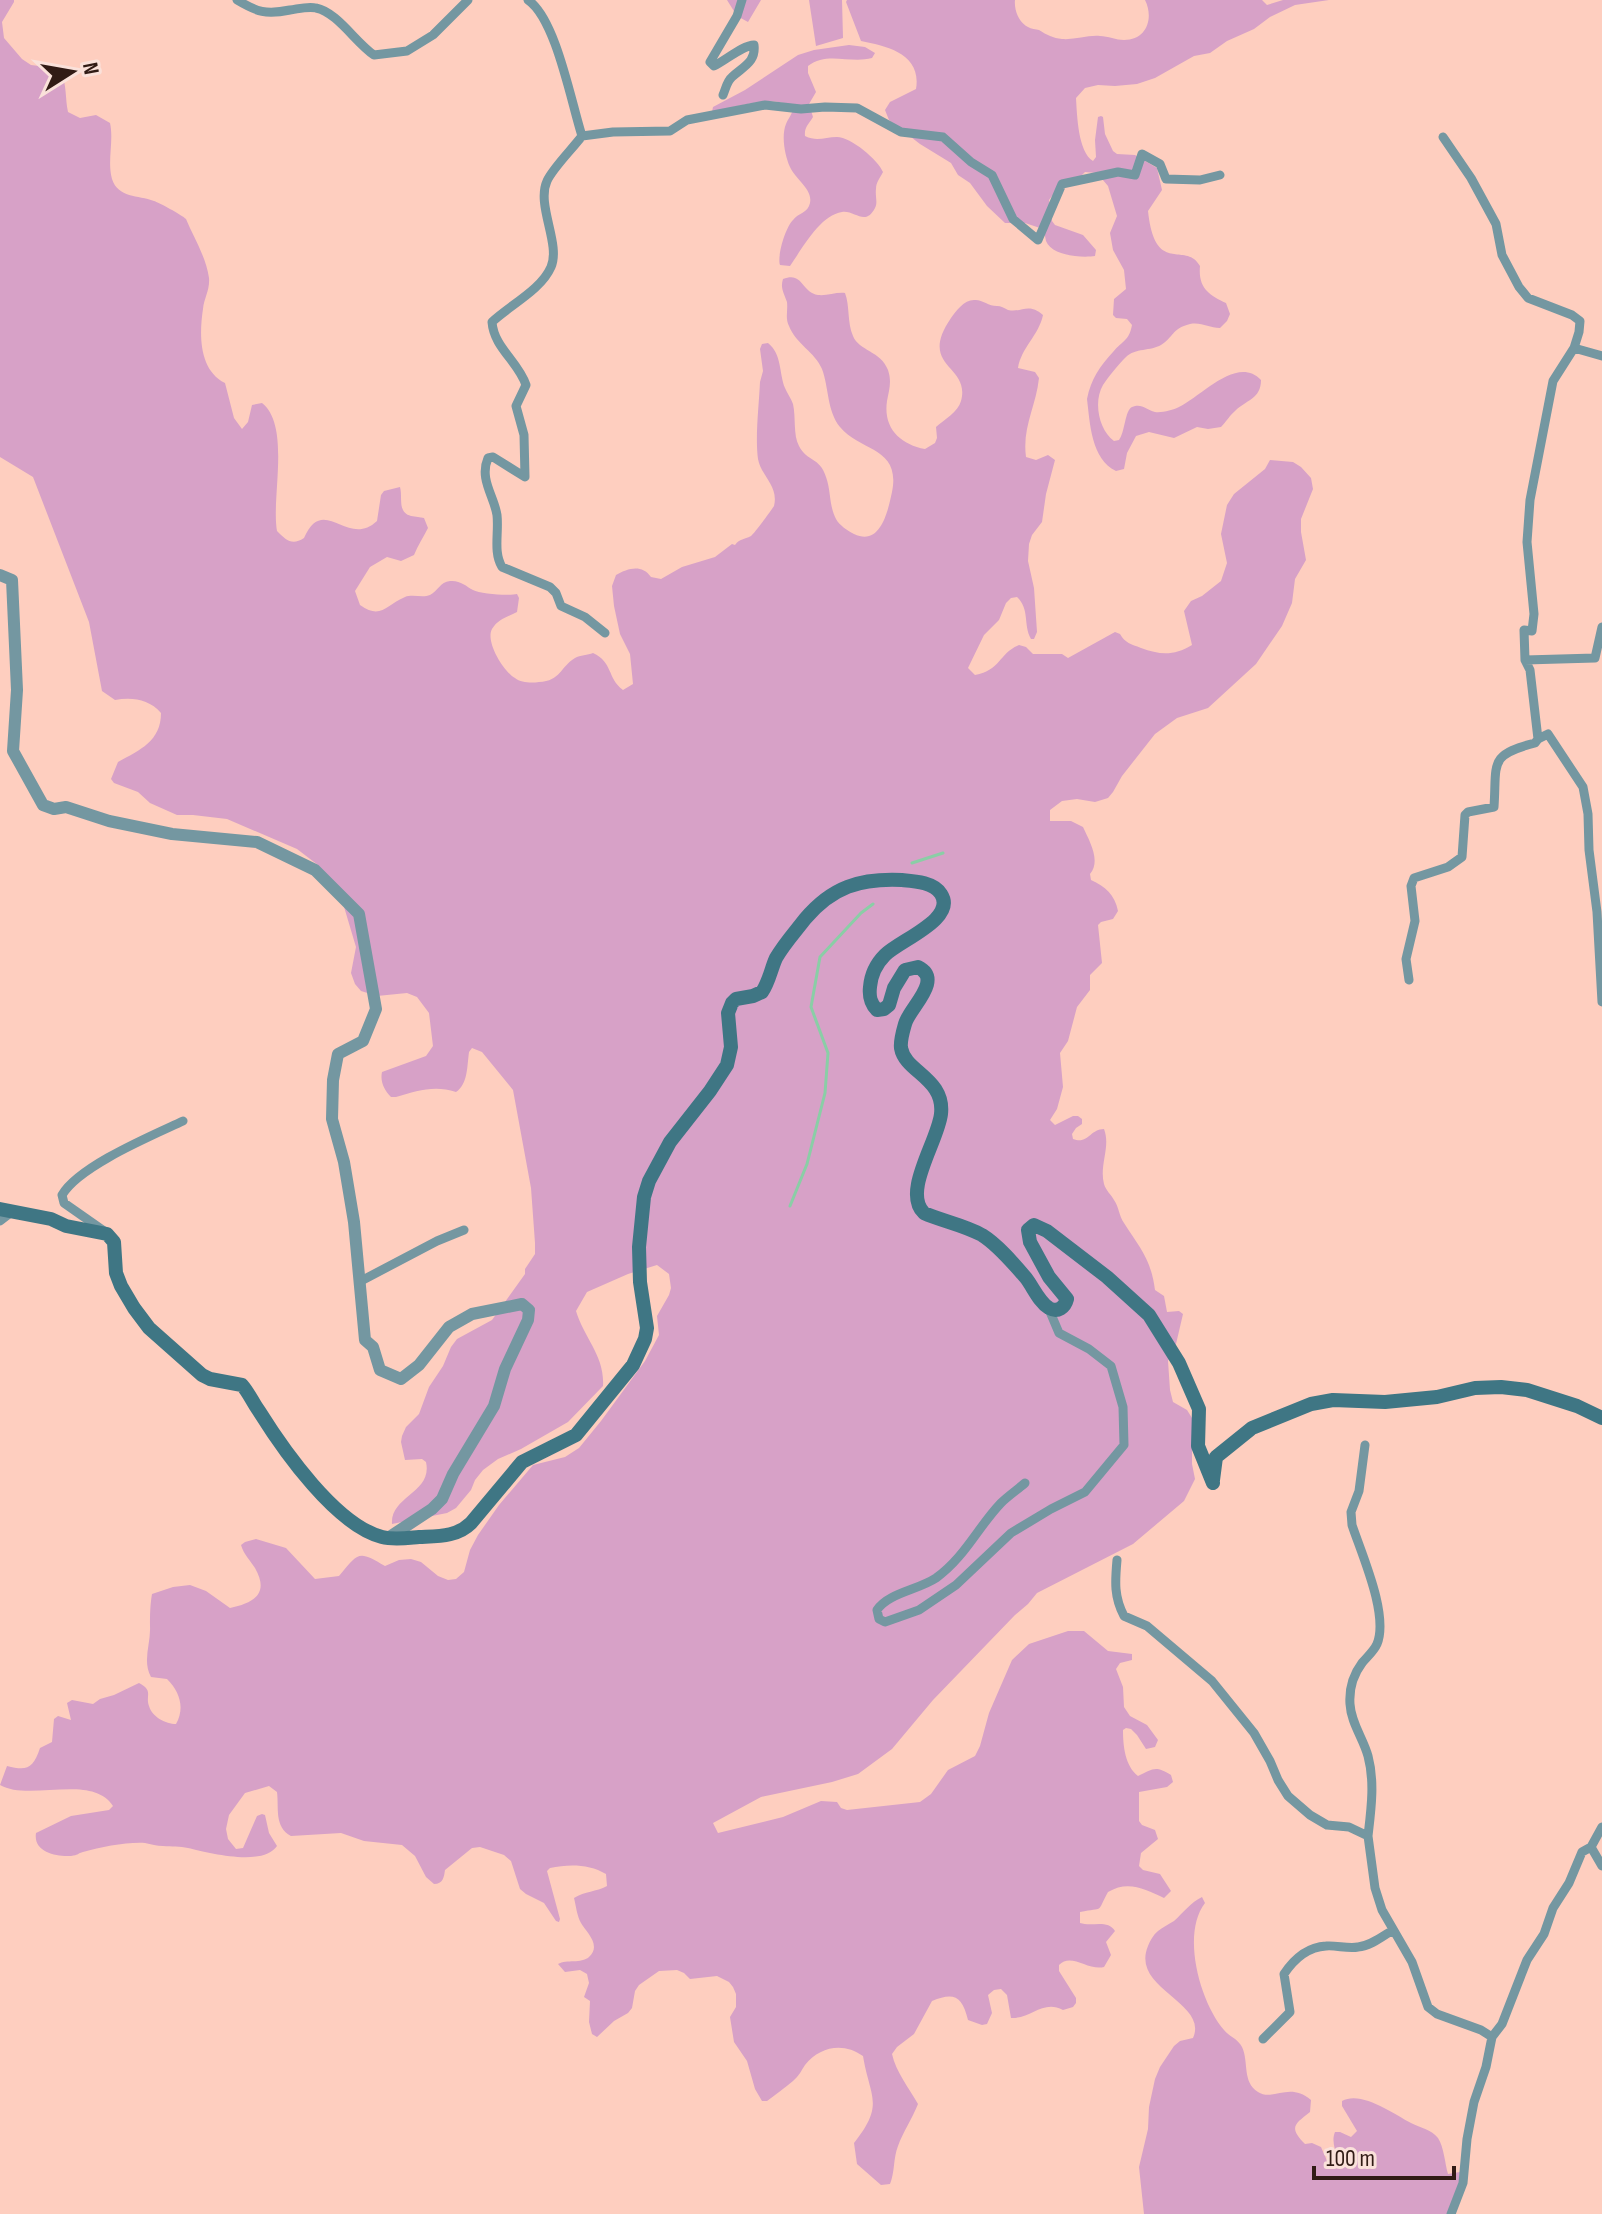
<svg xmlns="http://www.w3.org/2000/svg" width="1602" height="2214" font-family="'Sofia Sans Condensed',sans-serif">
<rect width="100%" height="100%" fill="#fecebf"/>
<!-- green -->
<path fill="#d7a1c7" d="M0,0h14v2l-12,20 2,16 18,21 9,6 16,2 14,5c6,13 4,26 7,40l12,6 16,-3 14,8c4,18 -3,38 2,56 6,19 26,16 42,22 4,1 28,14 32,18 8,19 20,38 23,59 1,12 -5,20 -6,31 -4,26 -4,61 22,74l9,35 8,11 6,-7 4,-17 10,-2c29,23 9,95 15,128 9,9 15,15 27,7 20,-45 43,11 73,-17l4,-26 3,-4 16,-4c3,11 -3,25 11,29 5,1 9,1 13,2l4,10c-5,10 -10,17 -14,27l-13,6 -14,-4 -17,10 -15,24 5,14c21,15 26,0 45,-8 7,-3 18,1 25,-2 8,-4 10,-13 20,-14 10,-1 16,5 23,9 7,4 36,6 44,4l2,4 -2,14c-10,5 -19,7 -25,17 -7,13 12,43 23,49 6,5 17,5 24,4 22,-1 21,-15 36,-24 5,-3 13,-3 18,-5 20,9 14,25 30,37l10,-6 -3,-30 -10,-20 -6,-28 -2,-20 4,-11c12,-7 26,-11 35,2l10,2 21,-12 33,-10 17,-13 3,1c5,-7 9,-5 16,-9 3,-2 22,-28 23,-30 5,-20 -13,-30 -16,-47 -3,-22 1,-54 2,-77l3,-11 -3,-22 2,-5 6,-1c14,11 11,30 17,45 2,5 6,10 8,16 3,13 0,31 6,42 8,16 21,11 27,31 5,13 3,29 10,42 3,6 12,12 18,15 27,13 34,-24 38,-42 9,-45 -31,-40 -52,-65 -13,-16 -11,-39 -18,-58 -7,-17 -26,-25 -33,-43 -4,-8 -1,-15 -2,-24 -3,-9 -7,-14 -4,-23 20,-8 18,13 35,16 9,1 18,-3 27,-2 5,13 2,29 8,43 6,15 28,15 35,34 4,12 1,20 -1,31 -4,27 13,43 38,48l10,-6 2,-5 -1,-11c8,-7 22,-15 25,-26 10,-37 -44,-33 -10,-83 5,-7 13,-18 23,-18 8,-1 14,6 23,6 4,0 7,2 11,4 14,3 20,-8 35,5 -4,20 -22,33 -25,53l17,4 4,6c-3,29 -17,49 -13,79l10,3 12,-5 7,5 -9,34 -4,28 -10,13 -3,9 -1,17 6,27 3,44 -3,7h-3c-8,-14 -1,-30 -14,-42l-6,1 -5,5 -7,17 -15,15 -16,33 7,7c26,-5 24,-22 44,-30l7,2 7,7h29l6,4 47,-26 5,2c5,9 11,10 21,14 19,7 33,8 51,-3l-8,-34 7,-10 11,-5 19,-15 6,-18 -6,-29 6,-29 7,-11 31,-25 5,-9 23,2 8,5 10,11 2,11 -12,30v13l5,28 -11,19 -3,24 -10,23 -26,38 -48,44 -31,10 -22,16 -33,42 -9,16 -5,6 -13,4 -18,-3 -15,2 -12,9v11h21l12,6c7,15 18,34 7,47l1,6c14,6 24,15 27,31l-5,8 -12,3 -3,3 4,38 -12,12v15l-13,17 -9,34 -8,12 3,34 -6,22 -7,11 5,5 18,-9h5l4,3v5l-6,4 -4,6 1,5c15,6 17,-10 31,-10 7,18 -5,36 0,55 2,7 7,10 10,16 5,7 5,16 10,23 16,25 27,36 31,67l9,6 3,16 12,-1 4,3 -7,30 -8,17 2,29 3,12 14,8 5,8v46l3,15 -11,22 -51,43 -96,49 -9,11 -13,11 -82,85 -41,49 -34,25 -26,8 -71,15 -48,26 5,10 65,-16 38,-16 16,1 4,6 6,2 73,-8 11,-8 17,-24 27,-14 5,-10 9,-33 23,-53 17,-16 39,-13h16l24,20 24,3v6l-12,3 -4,6 7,18 1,20 6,9 17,9 11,15 -3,7 -9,2 -9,-14 -6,-6 -5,-1 -3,2c0,16 2,36 15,46 15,-7 17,-11 33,-1l2,7 -6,5 -28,5v29l3,4 13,5 3,9 -17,14 -2,13 4,4 17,4 11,17 -7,7c-19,-9 -36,-18 -56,-6 -12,22 -3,15 -28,20v11c12,4 28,-4 35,8l-9,11 5,13 -7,12c-16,4 -33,-15 -45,-2v6l17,27v5l-3,4 -10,3c-20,-11 -32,9 -52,8l-4,-23 -6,-6 -7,1 -6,5 4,18 -5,11 -5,1 -14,-5c-6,-24 -14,-28 -36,-19l-18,33 -17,13 -5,7c4,18 17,34 26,50 -6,15 -15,28 -20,42 -5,13 -3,26 -8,38l-9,1 -24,-21 -3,-21c31,-39 16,-45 9,-87 -19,-14 -43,-10 -58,9 -4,6 -6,11 -12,16 -8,7 -17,13 -26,20h-5l-7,-12 -8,-28 -13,-19 -4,-25 6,-10v-13l-3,-7 -4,-5 -12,-6 -27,3 -6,-6 -7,-3 -18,1 -20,14 -4,6 -3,17 -4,5 -14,8 -17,16 -5,-3 -3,-12 1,-21 -6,-4 5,-14 -2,-9 -7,-4 -15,2 -7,-8c9,-5 23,0 31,-7 13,-12 -3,-25 -8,-34 -4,-7 -5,-17 -7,-25 11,-7 22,-6 33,-12l-1,-12c-17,-10 -37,-10 -56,-6l-3,3 13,48 -1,3 -3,-1 -12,-18 -18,-9 -6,-5 -9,-28 -7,-6 -24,-8 -8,1 -27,22c-1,7 -2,14 -11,14l-8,-7 -11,-21 -13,-11 -38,-4 -23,-8 -50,3c-17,-9 -12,-28 -14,-44l-8,-6 -24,7 -16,22 -3,14 2,10 8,10 7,-1 14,-32 5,-2 3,1 4,18 8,13c-14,21 -68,7 -89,2 -8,-2 -16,-1 -25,-2 -6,0 -12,-2 -18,-3 -19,-1 -43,4 -62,9 -7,2 -4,3 -12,4 -15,1 -38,-4 -35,-23l35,-17 38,-6 4,-4c-21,-33 -84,-4 -113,-21l7,-19c20,5 26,3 33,-18l12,-6 2,-23 4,-3 13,4 -4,-17 5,-3 21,4 7,-5 14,-4 25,-12c15,8 6,12 10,23 3,11 17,18 27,18 9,-16 4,-32 -9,-45l-16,-2c-9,-17 0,-33 -1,-51 0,-11 0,-20 2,-32l21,-7 17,-2 16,6 24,17c23,-5 40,-14 25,-40 -5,-8 -11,-13 -14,-23l4,-3 11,-3 30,9 29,31 24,-3c20,-24 19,-26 46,-10l14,-6 12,-1 10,3 17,14 10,4 8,-1 8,-7 6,-22 8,-15 21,-30 34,-40 32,-8 14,-9 22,-27 44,-60 14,-26 -2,-19 12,-21 2,-7 -2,-14 -12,-9 -29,9 -41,18 -11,19c8,27 29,45 27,75l-35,36 -47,27 -23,10 -15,11 -8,10 -4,10 -15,18 -9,5 -55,11c-2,-28 41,-31 34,-62l-4,-3 -17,1 -4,-18 1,-6 4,-9 13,-13 10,-27 14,-21 8,-19 6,-8 35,-19 33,-46v-5l10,-15v-11l-4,-55 -18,-98 -31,-38 -10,-4 -3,4c-2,14 -1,32 -13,40 -22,-7 -39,-1 -60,5h-5c-7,-7 -11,-16 -9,-25l44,-16 7,-10 -4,-33 -12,-16 -10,-4 -30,3 -16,-5 -6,-7 -4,-11 5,-26 -17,-57 -21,-25 -21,-16 -70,-30 -34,-4h-16l-27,-12 -12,-11 -24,-9 -3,-4 7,-17c22,-12 43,-21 43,-49 -12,-14 -29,-16 -46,-13l-13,-9 -13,-69 -56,-145 -33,-20z
M727,0h34l-13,22 -11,-6z
M809,0h33l1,38 -27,8z
M847,0h168c-1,9 3,22 13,27 3,2 8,2 11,3 8,5 14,8 23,9 13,1 25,-4 38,-3 8,0 16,4 24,4 23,0 30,-22 21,-40h117l5,5 16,-5h46l-34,5 -25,12 -16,12 -27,12 -17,12 -16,3 -39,22 -18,6 -22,2 -17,-1 -13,3 -9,10c1,17 2,54 17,63l3,-4 -1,-17 3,-23 3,-1 2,1 2,17 8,17 4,3 18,1 22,13 5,22 -14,21c7,66 37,29 52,55 -2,22 9,29 26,37l4,11 -3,7 -7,7c-11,0 -18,-6 -30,-4 -19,5 -16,13 -29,21 -10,6 -26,3 -35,12 -7,7 -17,19 -23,28 -10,17 -4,45 11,56l5,-1c6,-8 6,-30 13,-33 10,-4 14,3 23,5 7,1 18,-2 24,-5 23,-11 58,-52 82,-27 0,19 -15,20 -26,31 -5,4 -9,11 -14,16l-13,2 -11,-2 -23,11 -25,-6 -13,4 -9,17 -3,16 -8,2c-25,-12 -26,-48 -29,-72 4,-20 13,-33 26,-47 10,-12 16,-11 19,-27l-5,-6 -11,-1 -3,-3 1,-16 12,-10 -2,-19 -11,-20 -3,-17 7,-17 -9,-30 -11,-13 -12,-1 -8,8 -22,12 -6,8 3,21 3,4 28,10 13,15 -1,6c-13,2 -43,0 -49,-15 -1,-4 -1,-8 -3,-12l-18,-6h-20l-18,-17 -17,-23 -12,-8 -7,-12 -31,-19 -31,-24 -4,-10 5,-8 26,-13c6,-35 -29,-43 -55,-48l-15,-39z
M849,45l16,2 10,6 -3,5c-22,6 -45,-7 -64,8v7l8,19 -7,12 4,13c-4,7 -9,10 -8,19 12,6 20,1 32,1 14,0 41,23 46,35 -3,6 -7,10 -7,17 -1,6 2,14 -1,19 -10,19 -20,2 -33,4 -22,3 -40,37 -52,54l-10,-1c-3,-8 5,-37 13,-45 5,-7 15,-7 17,-17 3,-14 -15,-24 -20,-36 -5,-11 -9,-31 -4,-43 3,-7 6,-9 7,-16 -17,-15 -60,0 -81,4l1,-5 32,-17 53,-35 16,-5z
M1202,1897l3,6c-24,31 -5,99 19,127 6,7 14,9 18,17 7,15 0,35 16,45 15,10 31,-11 53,8l-1,12c-15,12 -22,15 -5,32l7,-1 9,4 7,16 4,2 3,-1c4,-11 -5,-20 0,-32h5l11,5 6,-6 -15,-25v-5c19,-11 52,13 69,22 8,4 21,7 27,15 6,9 7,26 10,36l12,-2 -1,11 -12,31h-303l-5,-47 9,-38 1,-22 6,-28 5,-12 14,-21 6,-5 13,-3c16,-36 -63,-49 -45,-92 2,-5 5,-11 10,-15 5,-4 11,-7 16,-10 9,-8 17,-19 28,-24z"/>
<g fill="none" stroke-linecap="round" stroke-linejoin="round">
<!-- stream -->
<path stroke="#8acea6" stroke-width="3" d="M912,863l31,-10
M790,1206l17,-42 18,-71 3,-40 -17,-46 9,-50 41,-44 12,-9"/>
<!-- minor -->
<path stroke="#7497a1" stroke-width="9" d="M237,0c20,12 29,15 53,10 8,-1 18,-4 26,-2 21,4 40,35 58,47l33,-4 26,-16 35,-35
M528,0c28,19 43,102 54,136l31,-4 57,-1 17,-11 78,-15 36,4 24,-2 32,1 44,24 42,5 28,25 21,13 21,44 25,21 24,-56 56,-12 17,3 7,-21 18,10 6,15 34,1 20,-5
M723,95c3,-7 4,-14 9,-18 12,-11 24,-15 22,-32 -11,0 -29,16 -40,21l-4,-4 27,-46 5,-16
M582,136c-9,12 -30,33 -35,45 -11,24 14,63 4,86 -10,23 -41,38 -59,55 2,26 26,39 34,63l-10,21 8,29 1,42 -32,-20 -5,1c-9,21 6,38 9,57 2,18 -4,37 5,52l48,20 6,6 5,13 24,11 20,16
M1443,137l28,41 25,46 6,31 17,32 9,11 44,17 8,6 -1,11 -5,16
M1602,356l-28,-8 -21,33 -23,119 -3,42 7,72 -2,17 -8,-1 1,30 5,10 8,69 10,-5 35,53 5,27 1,36 8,62 5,90
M1525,660l70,-2 7,-31
M1409,980l-3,-21 9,-38 -4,-35 3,-8 34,-11 14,-10 3,-42 3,-3 26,-5c3,-44 -6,-52 41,-64l3,-4
M0,1221l13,-10
M104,1231l-40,-28 -2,-8c17,-29 89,-59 121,-74
M359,1282l78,-41 27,-11
M1365,1445l-6,46 -8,21 1,13c10,30 37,90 25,119 -3,7 -10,13 -15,19 -9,12 -13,26 -12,41 1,19 13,34 18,52 7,26 3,54 0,80
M1025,1483c-8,7 -17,13 -24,20 -23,24 -36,54 -65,75 -18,12 -48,15 -59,32l2,9 6,3 34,-12 37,-25 55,-52 40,-24 34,-17 39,-47 -1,-38 -12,-41 -22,-17 -30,-16 -11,-26
M1117,1560c-2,22 -3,37 7,56l23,10 65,55 42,52 16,28 8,19 10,16 22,19 17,10 22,2 19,9 7,52 7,22 30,52 16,45 9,7 44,16 11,7
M1591,1847l11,19
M1263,2039l27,-27 -6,-38c10,-15 24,-27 42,-28 10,-1 22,3 32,1 13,-1 25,-11 35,-17
M1451,2214l12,-31 4,-44 7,-37 12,-35 6,-30 10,-13 25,-64 17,-26 9,-26 16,-25 13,-31 9,-5 11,-20"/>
<!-- tertiary -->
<path stroke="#7497a1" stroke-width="12" d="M0,575l12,5 5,110 -4,61 30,54 11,4 12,-2 43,14 63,13 85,8 58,28 44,44 17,95 -13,32 -25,13 -5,26 -1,39 12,43 10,60 11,118 8,7 7,23 21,9 18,-14 30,-38 23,-13 50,-10 7,6 -1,10 -23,49 -11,37 -41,68 -11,25 -10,10 -44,29"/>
<!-- secondary -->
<path stroke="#3f7684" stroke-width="14" d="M0,1209l51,10 15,7 41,8 7,8 2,31 5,13 13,22 15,20 53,47 8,4 32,6c7,8 11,18 17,26 25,40 77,114 123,126 12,3 25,1 37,0 19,-1 38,0 52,-14l51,-61 54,-27 57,-70 12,-26 2,-11 -7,-46 -1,-35 5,-50 5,-16 21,-39 40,-51 17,-26 4,-18 -3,-34 4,-10 4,-4 17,-3 9,-4c7,-10 9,-23 14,-34 8,-14 19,-26 29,-39 27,-32 55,-41 97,-39 12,1 32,2 39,14 16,25 -41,46 -56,61 -9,9 -14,20 -15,32 -1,9 0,16 7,23l7,-1 5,-4 5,-17 11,-18 13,-3c26,13 -9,41 -13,57 -2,7 -5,17 -4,24 4,24 44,30 40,66 -3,27 -39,78 -17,99 18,8 40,12 58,22 16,10 32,29 44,43 7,9 13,24 23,30 9,5 16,-1 18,-9l-18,-22 -19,-35 -2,-12 6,-5 13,6 60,46 42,38 30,48 20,46 -1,37 15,37
M1213,1480l3,-23 36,-29 59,-24 22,-4 52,2 52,-5 38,-9 26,-1 26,3 50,16 25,12"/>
</g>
<!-- north arrow -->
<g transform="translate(72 72) rotate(79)" stroke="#fae1da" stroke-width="6" paint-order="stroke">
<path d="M0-6L14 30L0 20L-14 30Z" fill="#311b15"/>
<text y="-12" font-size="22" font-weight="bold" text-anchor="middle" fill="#311b15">N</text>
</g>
<!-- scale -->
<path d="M1314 2166v12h140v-12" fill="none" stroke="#311b15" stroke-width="4"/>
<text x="1326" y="2166" font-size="24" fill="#311b15" stroke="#fae1da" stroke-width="6" paint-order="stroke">100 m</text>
</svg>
